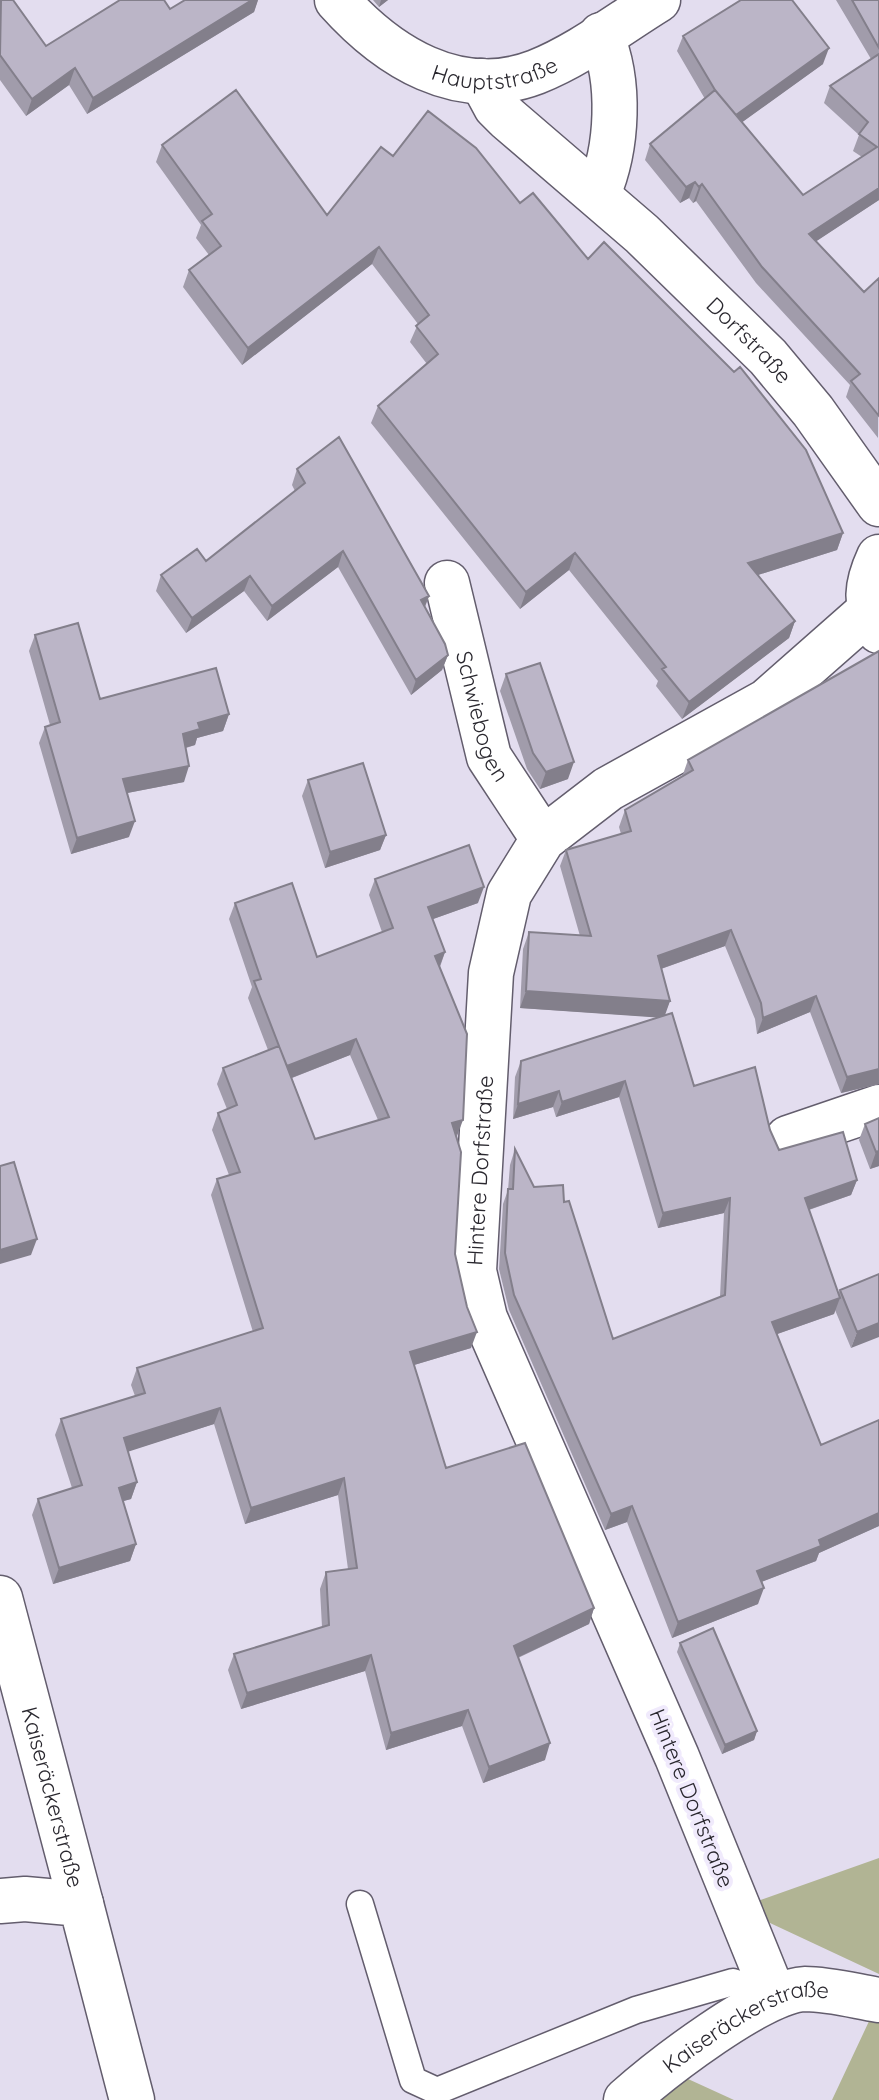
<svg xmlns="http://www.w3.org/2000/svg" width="879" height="2100" font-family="Quicksand,sans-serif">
<rect width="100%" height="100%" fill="#e3ddef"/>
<!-- green -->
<path fill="#b1b494" d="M879,1858v116l-141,-66z
M879,2000v100h-47z
M664,2068l70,32h-108z"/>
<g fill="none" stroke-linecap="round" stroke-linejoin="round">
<!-- service casing -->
<g stroke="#635d6d" stroke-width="29">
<path id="service" d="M360,1904l53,176 24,11 199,-81 97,-28 41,14"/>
</g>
<!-- minor casing -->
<g stroke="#635d6d" stroke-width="47">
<g id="minor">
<path id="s1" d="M482,81l14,26 11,11 135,116 126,123 45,54 66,93"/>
<path d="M598,194c20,-46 23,-113 3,-159"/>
<path d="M879,557c-13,28 -15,47 0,74"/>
<path id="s2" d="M447,583l42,174 54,82"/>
<path d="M788,1138l91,-31"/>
<path id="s3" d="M0,1598l81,306"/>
<path d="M0,1901l25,-2 56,5 51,196"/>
<path id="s4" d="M774,1996l-97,-239 -192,-439 -11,-47 17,-298 18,-79 34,-55 65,-50 159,-88 101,-89"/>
<path id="s5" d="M626,2100c34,-30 136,-110 179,-111 24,0 50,7 74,11"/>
</g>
</g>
<!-- tertiary casing -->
<g stroke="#635d6d" stroke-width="47">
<g id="tertiary">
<path id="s6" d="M337,0c50,56 121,102 199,72 43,-17 83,-48 122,-72"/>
</g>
</g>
<!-- service -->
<use href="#service" stroke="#fff" stroke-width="26"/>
<!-- minor -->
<use href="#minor" stroke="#fff" stroke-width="44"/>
<!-- tertiary -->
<use href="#tertiary" stroke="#fff" stroke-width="44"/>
</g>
<!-- wall -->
<path fill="#a19cab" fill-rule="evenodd" d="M185,0h73l-4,12 -167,102 -18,-29 -43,31 -26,-36v-79l46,45 124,-37z
M373,0h15l-9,7z
M836,0h43v200l-63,41 48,51 15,-14 -1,160 -32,-41 4,-12 -94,-102 -60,-82 -3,2 -4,-5 -9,5 -35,-43 5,-16 55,-45 -28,-48 6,-15 140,28 -81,58 61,73 59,-38 -9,-6 6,-16 -35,-32 6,-17 41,-27z
M162,145l165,70 66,-59 127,47 68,56 255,274 -6,17 -79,25 37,46 -6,17 -107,81 -26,-33 2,-5 -89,-111 -49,39 -149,-186 7,-17 49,-42 -17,-22 8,-18 -46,-60 -130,101 -59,-78 6,-17 20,-15 -13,-17 5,-13 -45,-63z
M297,469l132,127 -4,11 23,48 -6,15 -31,25 -73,-128 -71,54 -23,-30 -58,42 -30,-42 5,-16 45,-14 89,-70 -3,-6z
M35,635l65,64 129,15 -6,17 -26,7 -2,7 -9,3 -2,34 -57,11 2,44 -58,17 -32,-111 6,-16 5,-2 -21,-74z
M879,651v433l-38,9 -31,-81 -53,22 -2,-15 -30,-73 -64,23 9,32 -6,14 30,71 76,44 9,20 78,30 -6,15 -42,15 29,84 2,-4 39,-16 -28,74 -16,-38 -1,4 -57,20 44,111 58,-25v106l-60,27 -3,8 -55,21 -3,22 -86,34 -45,-116 -22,8 -96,-220 -10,-41 4,-65 5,-14 2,-25 5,-16 19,38 30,15 49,137 107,-42 4,-84 -66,15 -39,-131 -63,20 -3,-10 -40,12 2,-42 6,-16 137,-44 -138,-9 3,-59 6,-17 51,4 -20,-70 6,-16 55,-16 -2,-7 6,-17 57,-33 6,-17z
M506,674l62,105 -28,10 -13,-20 -27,-78z
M308,780l78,55 -6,15 -55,18 -23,-72z
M375,879l103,24 -45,16 12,33 -5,15 17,169 -2,118 16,94 -57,17 32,103 148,140 -5,16 -71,34 27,102 -62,23 -21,-57 -76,24 -21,-79 -124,38 -13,-39 6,-16 88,-27 -2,-38 6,-17 22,-3 -10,-74 -93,29 -31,-100 -86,27 9,31 -6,17 -8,2 13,43 -6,17 -77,23 -21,-69 6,-16 34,-11 -17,-53 6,-16 74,-23 -4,-11 6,-17 116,-36 -42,-137 6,-16 12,-4 -17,-45 6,-17 9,-4 -10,-25 6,-16 45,-18 -20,-52 4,-11 -23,-68 6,-16 82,54 65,-25 -13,-37zM350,1055l28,65 -63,19 -23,-61z
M879,1118v48l-9,3 -11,-29 6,-16z
M680,1643l77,88 -3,9 -32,14 -45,-102z"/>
<!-- shaded-wall -->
<path fill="#837f8b" d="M252,0h6l-4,12 -167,102 6,-16z
M381,0h7l-9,7z
M829,48l-6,16 -93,67 6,-16z
M75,68l-6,17 -43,31 6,-17z
M695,182l-6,16 -9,5 6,-16z
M702,184l-6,17 -3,2 6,-16z
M879,188v12l-76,50 6,-16z
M379,247l-7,17 -130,101 6,-17z
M843,533l-6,17 -95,30 6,-17z
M343,551l-5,16 -71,54 5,-15z
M575,553l-6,17 -49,39 6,-17z
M250,576l-6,15 -58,42 6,-15z
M429,596l-6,15 -2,-11z
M795,621l-6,17 -107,81 7,-17z
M448,655l-6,15 -31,25 5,-15z
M229,714l-6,17 -26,7 -2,7 -18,5 6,-16 15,-11z
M574,762l-6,17 -28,10 6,-17z
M189,766l-5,16 -67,13 6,-16z
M135,821l-6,16 -58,17 6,-16z
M386,835l-6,15 -55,18 5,-16z
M484,887l-6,16 -56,20 6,-16z
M731,930l-6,16 -73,26 6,-16z
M445,952l-6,16 -4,-12z
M526,991l144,10 -6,17 -144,-10z
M816,996l-6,16 -53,22 6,-16z
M356,1039l-6,16 -69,27 6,-16z
M879,1069v15l-38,9 6,-16z
M625,1081l-6,16 -63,20 6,-15z
M559,1091l-6,16 -40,12 5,-15z
M463,1120l-6,16 -5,-13z
M879,1151v15l-9,3 6,-17z
M857,1180l-6,15 -52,18 6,-15z
M730,1198l-6,15 -66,15 5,-15z
M37,1239l-6,16 -31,9v-14z
M840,1298l-6,16 -68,24 6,-16z
M879,1323v14l-28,11 6,-16z
M477,1332l-6,16 -67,20 6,-16z
M220,1408l-6,16 -96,31 6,-17z
M344,1478l-6,17 -93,29 6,-16z
M137,1482l-6,17 -18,5 6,-16z
M632,1506l-5,16 -22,8 6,-16z
M879,1513v13l-60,27 -3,8 -65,25 6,-15 62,-31z
M136,1544l-6,17 -77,23 6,-16z
M764,1588l-6,16 -86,34 6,-16z
M594,1608l-5,16 -81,38 6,-16z
M371,1655l-6,16 -124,38 6,-16z
M468,1710l-6,16 -76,24 5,-17z
M757,1731l-3,9 -32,14 3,-9z
M550,1743l-5,17 -62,23 6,-16z"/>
<!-- building -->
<path fill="#bbb5c7" stroke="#837f8b" stroke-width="2" fill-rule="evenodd" d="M1,0h12l33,46 74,-46h44l6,9 15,-9h67l-159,98 -18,-30 -43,31 -32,-44z
M741,0h51l37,48 -93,67 -21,-25 -32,-54z
M852,0h27v48z
M879,54v134l-70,46 55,58 15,-14v138l-28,-35 9,-7 -98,-107 -60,-83 -3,3 -4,-5 -9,5 -36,-43 65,-54 88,105 74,-48 -18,-13 9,-12 -38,-36z
M236,90l91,125 54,-68 12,9 35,-45 48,37 44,55 13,-10 55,66 16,-17 130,130 6,-5 66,83 37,83 -95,30 47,58 -106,81 -27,-33 4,-2 -91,-114 -49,39 -148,-186 60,-52 -22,-28 13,-11 -50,-68 -131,101 -59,-78 32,-24 -19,-25 10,-7 -50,-69z
M339,437l90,159 -8,4 24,44 3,11 -32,25 -73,-129 -71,55 -22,-30 -58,42 -31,-43 36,-26 9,12 99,-78 -8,-14z
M78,623l22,76 116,-31 13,46 -31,9 2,6 -17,5 6,32 -66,13 12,42 -58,17 -32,-111 15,-5 -25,-87z
M879,651v418l-32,8 -31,-81 -53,22 -2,-15 -30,-73 -73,26 12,45 -144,-10 3,-59 62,4 -25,-86 65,-19 -6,-21 68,-40 -5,-10z
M540,663l34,99 -28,10 -13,-19 -27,-79z
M363,763l23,72 -56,17 -22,-72z
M469,845l15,42 -56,20 17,45 -10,4 32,78 -4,86 -11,3 9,29 -6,102 12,53 10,25 -67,20 36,116 79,-25 69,165 -80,38 36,97 -61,24 -21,-57 -77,23 -20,-78 -124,38 -13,-39 95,-29 -3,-53 31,-4 -13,-90 -93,30 -31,-100 -96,30 13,44 -18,6 17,56 -77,24 -21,-69 44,-14 -21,-66 84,-26 -8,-25 126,-40 -46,-149 23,-7 -22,-59 19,-8 -14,-37 56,-22 -25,-65 7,-2 -26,-76 57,-20 25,74 76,-29 -18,-49zM356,1039l33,78 -74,22 -36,-93 8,20z
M672,1013l22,73 61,-19 15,63 9,20 64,-18 14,48 -52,18 35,100 -68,24 49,123 58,-25v93l-60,27 2,6 -64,25 7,17 -86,34 -46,-116 -21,8 -97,-219 -9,-42 3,-64h5l2,-40 19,38 29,-2 1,17 5,-1 44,138 112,-44 5,-97 -67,15 -38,-132 -63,21 -3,-11 -41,13 3,-43z
M879,1118v33l-3,1 -11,-28z
M14,1162l23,77 -37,11v-84z
M879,1274v49l-22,9 -17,-42z
M713,1628l44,103 -32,14 -45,-102z"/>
<g text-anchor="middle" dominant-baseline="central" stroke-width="8" stroke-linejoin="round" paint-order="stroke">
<!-- street labels -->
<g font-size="22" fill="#2a282f" stroke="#f0eafc">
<text stroke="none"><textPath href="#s6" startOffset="184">Hauptstraße</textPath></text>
<text stroke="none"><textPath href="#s1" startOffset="374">Dorfstraße</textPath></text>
<text stroke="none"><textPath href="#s2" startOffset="138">Schwiebogen</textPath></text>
<text stroke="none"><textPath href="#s4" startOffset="886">Hintere Dorfstraße</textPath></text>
<text stroke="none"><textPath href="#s3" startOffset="206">Kaiseräckerstraße</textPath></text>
<text transform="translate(692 1798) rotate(68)">Hintere Dorfstraße</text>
<text stroke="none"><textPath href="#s5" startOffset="144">Kaiseräckerstraße</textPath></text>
</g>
</g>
</svg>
